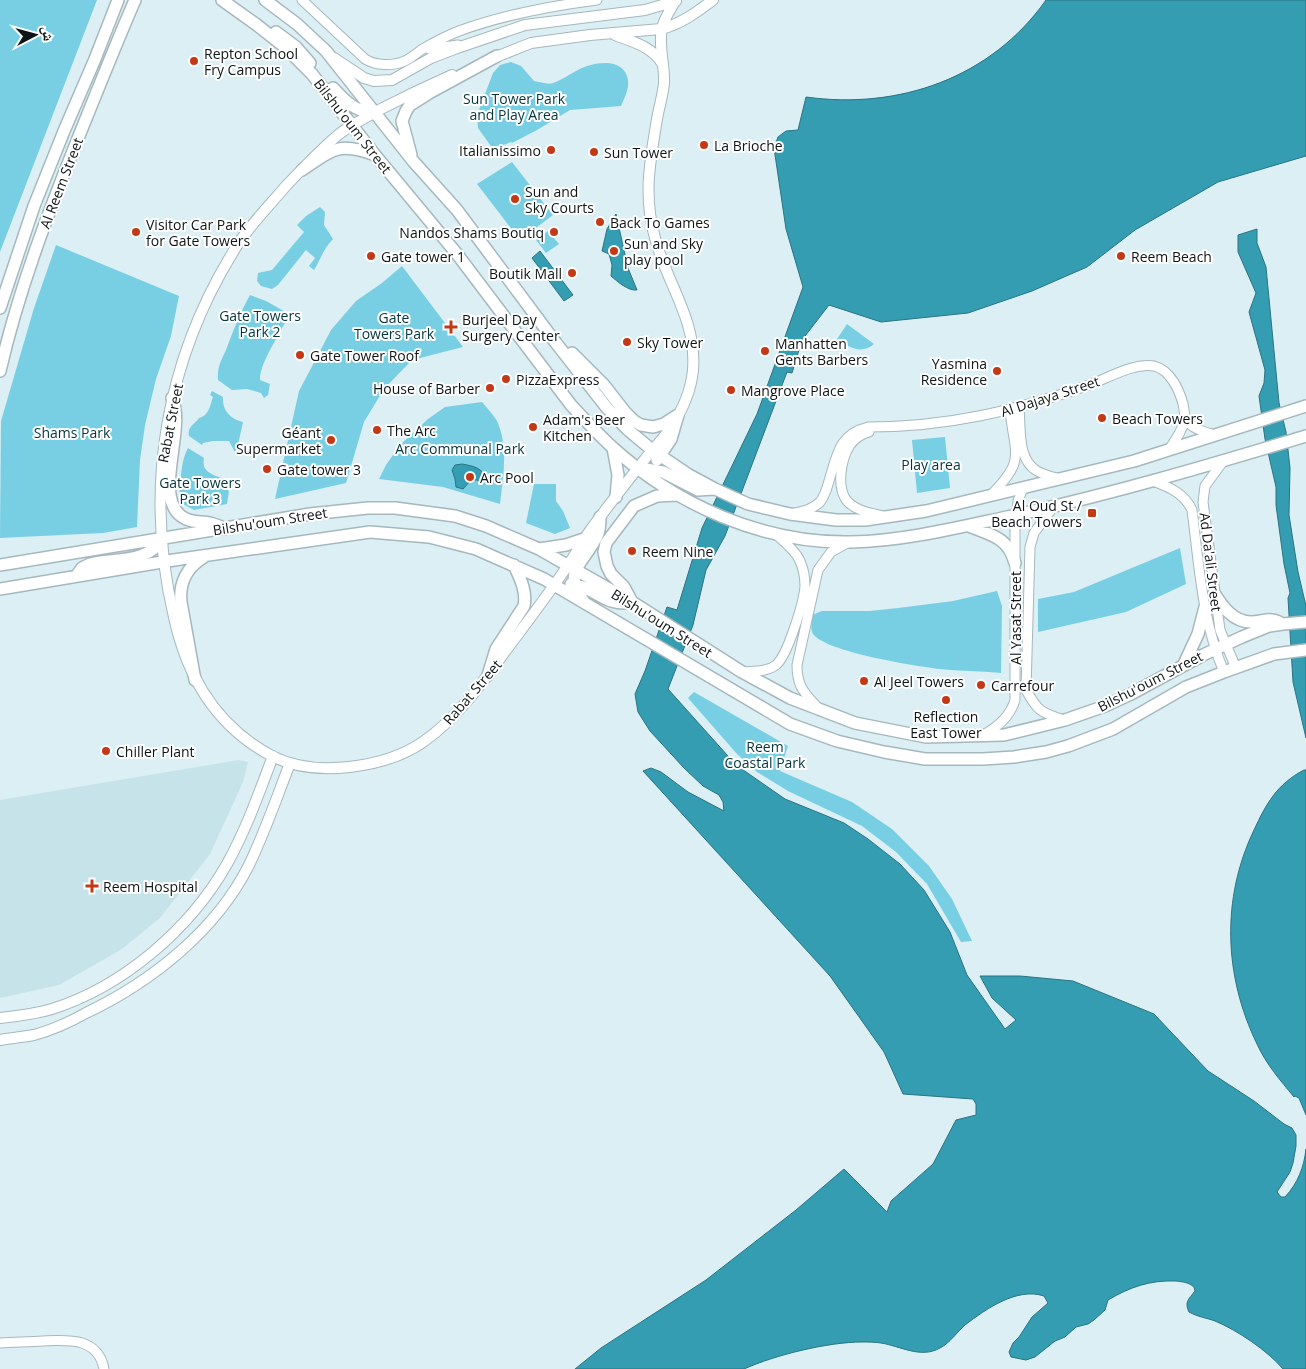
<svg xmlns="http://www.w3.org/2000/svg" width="1306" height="1369" font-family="'Open Sans','Noto Naskh Arabic',sans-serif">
<rect width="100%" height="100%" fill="#dbeff4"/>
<!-- built -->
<path fill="#c6e3ea" d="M239,760l9,2 -5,20 -33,72 -50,64 -38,31 -63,36 -59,13v-198z"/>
<!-- green -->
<path fill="#78cfe3" d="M0,0h97l-97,252z
M511,62l10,4 13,15c6,1 14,4 19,2 9,-3 17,-9 25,-13 13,-7 38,-12 47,2 7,11 1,23 -4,34l-51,4 -33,20 -25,13 -1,-1 -18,7 -15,-21 -1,-13 16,-42 7,-8z
M512,162l41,53 -33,25 -43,-56z
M320,207l5,5 -1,13 9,14c-10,10 -12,20 -19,31l-5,-4 6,-8 -9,-8 -28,35 -6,4 -11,-3 -4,-5 1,-8 14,-3 32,-38 -7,-7 9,-9z
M548,231l11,13 -13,9 -10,-13z
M56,245l123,51 -8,40 -15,43 -11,46 -5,35 -3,67 -34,6 -103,5 1,-117 33,-113z
M402,266l61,81 -43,11 -11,5 -25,26 -20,33 -18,61 -71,16 24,-108 32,-61 25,-29 26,-18z
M250,295l16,6 23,13c-7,18 -30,49 -29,66l10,4 -2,11 -4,3 -3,-5 -14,-4 -15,1 -14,-10c-1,-13 3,-19 8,-30 7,-19 14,-37 24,-55z
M847,324l27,20c-13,11 -25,3 -37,-5z
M212,391l11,6c-1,13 7,22 20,25l-7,32 -7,-13h-16l-10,2 -1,2 -13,-9c-2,-9 5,-11 10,-18 10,-2 11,-13 14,-21l-3,-2z
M482,402c5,6 11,12 15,19 12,27 6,55 3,83l-57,-17 -64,-8 7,-14 14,-20 28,-26 17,-12z
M945,437l5,51 -33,5 -5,-53z
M188,448l16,10c-3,14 8,16 19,21v8l6,4 -2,13 -33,6 -13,-7 -2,-5c2,-15 1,-36 9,-50z
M534,484h22v17l7,10 7,17 -15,6 -29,-11z
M1180,548l6,36 -60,28 -88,20v-33l36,-7z
M997,591l5,15 -1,67c-21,-2 -42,-2 -62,-4 -24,-3 -113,-17 -126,-35 -3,-6 -1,-13 -1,-19l10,-4h48l28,-3 55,-7z
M694,692l94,54 -8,25 72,31 40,27 37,37 23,33 20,42 -11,1 -34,-58 -31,-32 -34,-26 -74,-35 -31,-19 -20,-18 -49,-56z"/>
<!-- water -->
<path fill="#359db2" stroke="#297483" d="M1046,0h260v156l-88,26 -83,48 -48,37 -55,24 -64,22 -87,9 -52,-17 -27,35 -10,33 -5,-1 -62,164 -19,34 -13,55 -25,64 68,76 49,34 59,24 24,16 32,25 24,26 26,42 17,43 38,54 11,-9 -24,-22 -12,-22h40l53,5 81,33 54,57 46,30 30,23 8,4 4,7v11l-3,17 -3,9 -13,20 4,5h4c13,-14 19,-30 21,-48v220h-23c-15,-18 -46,-39 -68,-48 -8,-3 -17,-4 -26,-9 -5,-10 0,-13 6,-21l-1,-4c-6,-5 -11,-5 -18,-6 -26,-1 -46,6 -68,19l-3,10 -11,10 -6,4 -12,3 -11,10 -10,4 -20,16 -9,3 -15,-3 -2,-5 4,-9 6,-6 13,-20 16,-14 -4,-7c-27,-9 -58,13 -79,29 -8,7 -15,18 -25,23 -19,11 -40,-2 -59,-5 -6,-1 -13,-1 -19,-1 -34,0 -87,13 -118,27h-169l26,-21 105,-68 90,-70 48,-41 43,43 4,-11 42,-37 23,-44 20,-5v-11l-3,-5 -70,-5 -19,-42 -54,-76 -187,-205 8,-3 10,4 27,20 36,19 -1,-9 -4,-7 -16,-9 -19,-18 -34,-37 -12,-19 -3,-18 10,-23 22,-64 10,3 25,-82 55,-114 46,-127 -17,-58 -12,-81 4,-11 8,-6 12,-1 8,-33c93,13 185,-19 240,-97z
M616,214l12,54 9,22c-9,1 -19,-8 -26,-14l1,-11 -3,-11 -7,-3 5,-22z
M1257,229v14l9,24 13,136 7,29 4,36 -1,47 9,57 8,34v132l-13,-56 -5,-84 2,-5 -6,-29 -8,-59v-18l-11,-48 -6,-43 5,-13 1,-13 -16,-58 7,-19 -18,-41v-17z
M540,251l33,44 -9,6 -32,-43z
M462,464c11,2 22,4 24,16l-5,2 -4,-2h-6l-8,9 -7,-2 -1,-8 -3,-9 3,-5z
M1304,770h2v345l-7,-17 -4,-2 -1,1c-14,-17 -28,-33 -37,-53 -33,-68 -36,-145 -3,-214 12,-26 23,-46 50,-60z"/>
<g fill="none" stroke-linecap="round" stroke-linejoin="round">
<!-- minor casing -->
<g stroke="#a5b8bd" stroke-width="11">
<path id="minor" d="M302,0l63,59c11,7 28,7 40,2 6,-3 11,-7 16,-11 12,-7 25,-14 38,-19 44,-16 91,-25 138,-31
M429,49l29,-4
M1019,408c2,21 -2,51 18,63 7,4 16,6 23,8
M869,432c-7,2 -14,6 -19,13 -9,14 -14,42 -3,56 9,10 24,12 36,15
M1169,450l10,-16 7,-15
M1224,460l-19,26 -2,16 17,128 16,38
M1153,481c16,6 31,12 39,29 7,54 10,111 32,162
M990,496c36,-36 25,-40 20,-85
M1054,506l-20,27 -4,14 -4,143c12,22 16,23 38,30
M795,513c9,-2 18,-4 25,-11 5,-6 7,-14 9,-21 8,-26 10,-47 39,-54 79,0 147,-16 221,-42 17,-6 46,-23 65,-19 16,4 25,23 29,38 1,4 1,10 3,15 5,10 19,13 29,16
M743,672c11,-1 24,0 33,-7 12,-10 28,-64 29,-79 0,-9 -2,-19 -6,-27 -4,-9 -16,-18 -23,-25
M819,709c-14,-16 -22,-21 -22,-44l21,-95 13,-18 16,-9
M983,735c15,-8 27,-18 32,-35v-171l3,-28 5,-13
M0,1343c14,-1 29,-1 43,-2 25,-1 55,-4 61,28"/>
</g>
<!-- tertiary casing -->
<g stroke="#a5b8bd" stroke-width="12">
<path id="tertiary" d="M615,35c18,7 36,11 47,28
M334,58l30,20 10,3 18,-1 39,-22 26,-10 68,-23 120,-15 31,-9
M491,59l40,-16 59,-8 71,-6c20,-5 36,-17 52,-29
M452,75c-25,11 -50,23 -75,36 -13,8 -27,14 -39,24 -19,16 -36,34 -53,52 -16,19 -34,37 -47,57 -72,113 -95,243 -64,373 13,60 43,110 98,139 43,22 113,12 151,-14 33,-23 58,-57 81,-89 20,-27 41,-54 60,-82 9,-12 16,-26 25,-39 18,-25 37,-49 56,-73 8,-10 17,-19 24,-29 12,-17 22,-39 24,-60 4,-50 -26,-86 -38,-132 -12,-43 -5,-76 2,-119 2,-12 6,-24 7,-36 1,-18 -6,-37 -2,-55 2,-9 8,-18 12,-25
M0,1018c18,-2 35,-4 52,-9 72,-23 138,-80 175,-145 19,-34 32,-71 46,-108
M0,1040c11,-2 23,-3 34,-5 18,-5 36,-13 52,-22 65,-31 130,-82 163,-148 16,-33 28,-68 41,-102"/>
</g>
<!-- secondary casing -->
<g stroke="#a5b8bd" stroke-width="14">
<path id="secondary" d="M222,0l35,25 29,23 26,26 63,81 82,99 114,151c13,14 27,29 41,42 64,58 152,97 239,95 52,-1 105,-14 156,-25 101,-22 200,-51 299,-81
M265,0l32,24 29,27 87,110 44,49 99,133 51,65 20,21 25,21 37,25 26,14 33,15 42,10 46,6h29l61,-9 208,-50 172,-55
M276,32l20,15 14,16
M333,88c12,13 22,24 41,25
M411,155l-9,-34 4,-10 4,-6 19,-12 68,-37
M302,170c30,-20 36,-29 73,-15
M0,308l34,-102 30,-75 31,-72 23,-59
M572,353l32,32 21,27 9,9 7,4 12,2 11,-3 14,-9
M0,371c18,-79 47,-155 77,-230 19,-47 38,-95 58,-141
M172,398c14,32 -19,96 9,118 13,10 28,2 43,13
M613,448l5,27 -2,22
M657,460l14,-21 7,-24
M640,468l23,4 35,18 16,-1
M969,526c22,9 39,11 46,37
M539,549l27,-4 18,-6
M0,565l310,-51 58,-6h27l60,8 31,10 53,23 93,53 110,70 48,26 65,25 71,14 78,-2 61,-15 40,-14 26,-12 72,-39 39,-18 27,-11 14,-2 23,-2
M77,575l5,-7 8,-4c24,-6 59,0 72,-26
M571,584c23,2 35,24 61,18
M0,589l174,-29 196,-28 59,5 47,12 68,30 246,145 47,17 47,11 41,7h58l31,-2 32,-5 22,-6 45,-17 73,-42 38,-15 50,-18 32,-4
M1214,593c8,13 19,29 37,29 10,0 18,-5 28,0
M584,602c-23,-32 0,-38 13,-66 3,-5 3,-13 3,-19
M632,602l-8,-15 -13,-13 -4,-8 -3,-14 2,-9 28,-37 23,-10 21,-1
M1184,664l14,-30 7,-27
M488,675l8,-26 28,-43c3,-15 -4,-28 -10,-41
M195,680l-14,-78c-2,-19 6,-35 23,-45"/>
</g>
<!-- minor -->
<use href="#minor" stroke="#fff" stroke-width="9"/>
<!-- tertiary -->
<use href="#tertiary" stroke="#fff" stroke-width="10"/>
<!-- secondary -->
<use href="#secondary" stroke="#fff" stroke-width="11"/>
</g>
<!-- markers -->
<g fill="#c33916" stroke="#fff" stroke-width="2">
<circle cx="194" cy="61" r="5"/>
<circle cx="704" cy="145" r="5"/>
<circle cx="551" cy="150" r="5"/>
<circle cx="594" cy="152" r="5"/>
<circle cx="515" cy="199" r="5"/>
<circle cx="600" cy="222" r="5"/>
<circle cx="136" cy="232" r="5"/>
<circle cx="554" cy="232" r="5"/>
<circle cx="614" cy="251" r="5"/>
<circle cx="371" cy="256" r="5"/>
<circle cx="1121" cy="256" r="5"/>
<circle cx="572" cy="273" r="5"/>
<path d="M448.5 319.5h5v5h5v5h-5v5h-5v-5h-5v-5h5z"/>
<circle cx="627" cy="342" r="5"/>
<circle cx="765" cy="351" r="5"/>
<circle cx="300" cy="355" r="5"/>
<circle cx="997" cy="371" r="5"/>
<circle cx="506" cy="379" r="5"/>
<circle cx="490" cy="388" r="5"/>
<circle cx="731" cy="390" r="5"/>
<circle cx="1102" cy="418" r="5"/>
<circle cx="533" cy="427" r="5"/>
<circle cx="377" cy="430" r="5"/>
<circle cx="331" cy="440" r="5"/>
<circle cx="267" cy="469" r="5"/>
<circle cx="470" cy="477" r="5"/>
<rect x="1087" y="508" width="10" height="10" rx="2.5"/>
<circle cx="632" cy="551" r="5"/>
<circle cx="864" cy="681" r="5"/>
<circle cx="981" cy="685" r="5"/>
<circle cx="946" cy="700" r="5"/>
<circle cx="106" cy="751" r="5"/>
<path d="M89.5 878.5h5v5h5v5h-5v5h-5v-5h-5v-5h5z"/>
</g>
<g text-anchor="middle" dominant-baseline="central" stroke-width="4" stroke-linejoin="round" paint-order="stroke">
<!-- poi labels -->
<g font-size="14" fill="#0e1516" stroke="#fff" text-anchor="start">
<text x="204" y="53">Repton School<tspan x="204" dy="16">Fry Campus</tspan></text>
<text x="714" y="145">La Brioche</text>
<text x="541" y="150" text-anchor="end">Italianissimo</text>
<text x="604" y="152">Sun Tower</text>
<text x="525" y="191">Sun and<tspan x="525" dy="16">Sky Courts</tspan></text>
<text x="610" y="222">Back To Games</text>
<text x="146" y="224">Visitor Car Park<tspan x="146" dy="16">for Gate Towers</tspan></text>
<text x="544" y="232" text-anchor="end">Nandos Shams Boutiq</text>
<text x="624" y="243">Sun and Sky<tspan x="624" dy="16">play pool</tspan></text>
<text x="381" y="256">Gate tower 1</text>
<text x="1131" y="256">Reem Beach</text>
<text x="562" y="273" text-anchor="end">Boutik Mall</text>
<text x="462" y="319">Burjeel Day<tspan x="462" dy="16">Surgery Center</tspan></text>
<text x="637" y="342">Sky Tower</text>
<text x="775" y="343">Manhatten<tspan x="775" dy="16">Gents Barbers</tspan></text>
<text x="310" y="355">Gate Tower Roof</text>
<text x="987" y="363" text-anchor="end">Yasmina<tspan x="987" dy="16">Residence</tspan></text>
<text x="516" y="379">PizzaExpress</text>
<text x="480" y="388" text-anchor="end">House of Barber</text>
<text x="741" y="390">Mangrove Place</text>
<text x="1112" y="418">Beach Towers</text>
<text x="543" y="419">Adam's Beer<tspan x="543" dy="16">Kitchen</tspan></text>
<text x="387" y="430">The Arc</text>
<text x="321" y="432" text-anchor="end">Géant<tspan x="321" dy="16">Supermarket</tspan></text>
<text x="277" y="469">Gate tower 3</text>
<text x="480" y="477">Arc Pool</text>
<text x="1082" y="505" text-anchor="end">Al Oud St /<tspan x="1082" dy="16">Beach Towers</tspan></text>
<text x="642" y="551">Reem Nine</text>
<text x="874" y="681">Al Jeel Towers</text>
<text x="991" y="685">Carrefour</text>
<text x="946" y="716" text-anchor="middle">Reflection<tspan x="946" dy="16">East Tower</tspan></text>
<text x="116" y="751">Chiller Plant</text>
<text x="103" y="886">Reem Hospital</text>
</g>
<!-- park labels -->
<g font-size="14" fill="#03353e" stroke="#fff">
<text x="514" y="98">Sun Tower Park<tspan x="514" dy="16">and Play Area</tspan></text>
<text x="260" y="315">Gate Towers<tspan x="260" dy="16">Park 2</tspan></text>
<text x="394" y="317">Gate<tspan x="394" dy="16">Towers Park</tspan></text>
<text x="72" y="432">Shams Park</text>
<text x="460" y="448">Arc Communal Park</text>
<text x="931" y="464">Play area</text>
<text x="200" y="482">Gate Towers<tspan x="200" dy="16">Park 3</tspan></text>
<text x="765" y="746">Reem<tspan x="765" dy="16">Coastal Park</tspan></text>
</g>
<!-- street labels -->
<g font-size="14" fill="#0e1516" stroke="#fff">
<text transform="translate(353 126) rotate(52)">Bilshu'oum Street</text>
<text transform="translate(61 183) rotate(-69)">Al Reem Street</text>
<text transform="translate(1050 396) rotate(-18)">Al Dajaya Street</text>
<text transform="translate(170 423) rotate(-79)">Rabat Street</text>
<text transform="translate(270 521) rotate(-9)">Bilshu'oum Street</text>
<text transform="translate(1211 562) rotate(83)">Ad Da'ali Street</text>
<text transform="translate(1015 618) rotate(-90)">Al Yasat Street</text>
<text transform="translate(662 623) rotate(32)">Bilshu'oum Street</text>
<text transform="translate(1150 681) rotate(-27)">Bilshu'oum Street</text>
<text transform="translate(472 692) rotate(-49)">Rabat Street</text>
</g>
</g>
<!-- north arrow -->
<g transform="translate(35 35) rotate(84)" stroke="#ffffff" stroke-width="4" paint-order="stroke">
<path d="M0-4L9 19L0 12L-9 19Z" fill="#0e1516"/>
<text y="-8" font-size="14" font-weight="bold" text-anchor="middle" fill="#0e1516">ش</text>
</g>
</svg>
